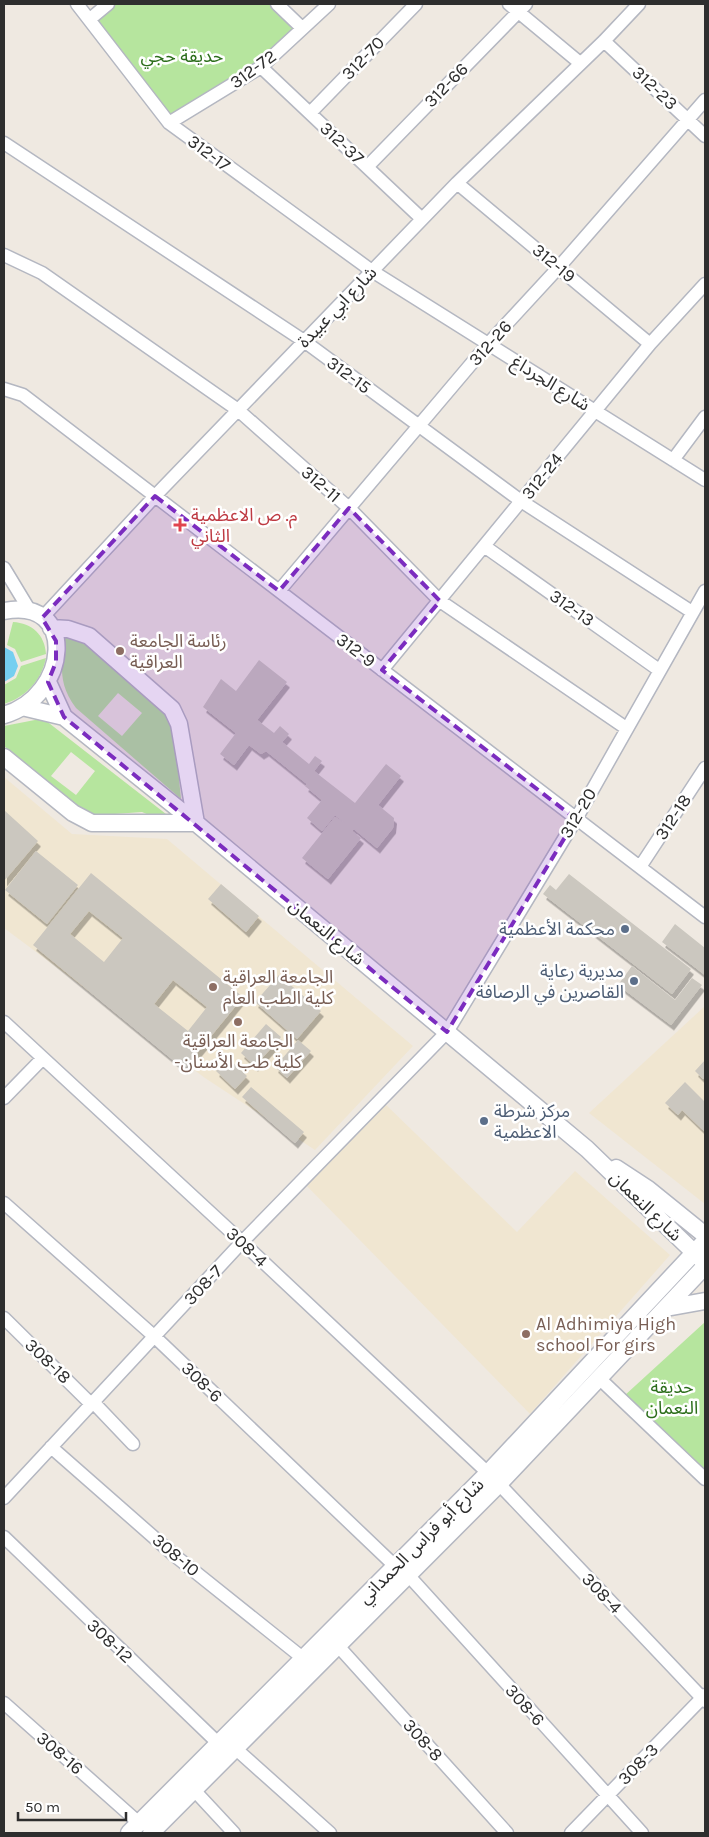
<svg xmlns="http://www.w3.org/2000/svg" width="709" height="1837" font-family="Karla,'Noto Sans Arabic',sans-serif">
<defs>
<filter id="shadow"><feDropShadow dx="3" dy="5.5" stdDeviation="0" flood-color="#0004"/></filter>
</defs>
<rect width="100%" height="100%" fill="#efe9e1"/>
<!-- education -->
<path fill="#f0e6d1" d="M4,777l68,57 95,5 246,207 -98,104 -110,-72 -201,-150z
M705,1006v198l-116,-91z
M381,1100l136,132 58,-61 95,84 -140,159 -228,-233z"/>
<!-- green -->
<path fill="#b6e59e" fill-rule="evenodd" d="M108,4h170l24,24 -41,39 -92,56 -79,-104z
M13,622c19,1 32,13 33,32l-25,8 -6,-13 -8,-4z
M65,635h10l98,84 8,80 -105,-91c-19,-26 -13,-40 -14,-70zM118,693l24,20 -20,23 -24,-20z
M46,658c-5,23 -20,39 -42,46v-19l12,-7 5,-12z
M40,719l5,1 121,94 -17,1 -7,-3 -54,4 -84,-70v-20zM71,752l24,19 -19,24 -25,-19z
M705,1322v153l-81,-79z"/>
<!-- water -->
<path fill="#75cff0" d="M4,647l9,5 5,14 -4,10 -10,6z"/>
<!-- building -->
<path fill="#cbc7bf" fill-rule="evenodd" filter="url(#shadow)" d="M259,660l28,22 -30,38 17,13 6,-7 9,8 -7,8 27,22 6,-8 7,5 -8,10 41,32 31,-39 15,12 -23,29 16,13 -1,10 -16,20 -23,-19 -2,2 9,7 -33,41 -26,-21 33,-41 10,6 -10,-8 -13,16 -15,-13 15,-18 -17,-14 2,-2 -41,-33 -5,3 -12,-9 -15,20 -14,-11 16,-21 -33,-26 18,-28 15,12z
M4,810l34,31 -34,40z
M36,851l42,34 -31,39 -42,-34z
M91,873l152,124 -59,72 -151,-124zM89,911l34,27 -19,24 -34,-28zM173,980l34,27 -19,24 -34,-27z
M569,874l122,95 -19,25 -129,-100 7,-9 6,5z
M221,884l38,32 -13,16 -38,-33z
M675,924l30,24v27l-43,-33z
M632,966l43,34 17,-22 10,7 -31,40 -53,-40z
M279,975l42,36 -24,28 -42,-37z
M266,1024l15,13 -26,29 -14,-13z
M298,1040l13,11 -24,27 -12,-11z
M228,1058l19,18 -12,13 -19,-18z
M705,1060v17l-2,2 -8,-8z
M685,1082l20,20v30l-23,-22 -4,5 -13,-12z
M251,1087l53,45 -9,11 -53,-46z"/>
<g fill="none" stroke-linecap="round" stroke-linejoin="round">
<!-- minor casing -->
<g stroke="#b4b7c1" stroke-width="15">
<path id="minor" d="M77,4l92,119 203,148 333,209
M277,4l25,24
M509,4l71,59
M90,19l18,-15
M604,41l101,95
M261,67l161,152
M310,113l106,-109
M169,123l92,-56 68,-63
M4,143l300,198 217,160 171,111
M367,167l159,-163
M457,183l193,161
M4,255l38,18 196,137 111,98 91,93 186,127
M4,389l19,6 682,522
M673,460l32,-43
M484,546l175,124
M4,568l26,43
M279,591l209,-247 71,-77 146,-167
M42,618l113,-122 302,-313 147,-142 35,-37
M382,670l268,-326 55,-60
M640,867l65,-99
M4,1022l238,220 246,231
M4,1098l39,-40
M4,1203l151,134 241,230
M4,1318l87,86
M600,1379l105,100
M93,1402l40,42
M51,1447l123,108 130,104
M499,1484l206,217
M4,1498l238,-256 205,-210 129,-213 129,-228
M4,1537l215,207
M409,1576l233,257
M339,1647l168,186
M4,1703l135,120
M236,1749l94,84
M194,1790l40,43
M571,1833l134,-138"/>
</g>
<!-- tertiary casing -->
<g stroke="#b4b7c1" stroke-width="19">
<path id="tertiary" d="M4,611c74,-15 66,85 0,104
M48,682l16,35 132,106 391,326 118,114
M22,707l42,10
M4,757l69,56 19,10h104l-17,-99 -7,-15 -83,-73 -21,-7 -17,-1
M616,1168l32,21 57,46
M666,1308l39,-7
M129,1833l359,-360 217,-232
M151,1833l348,-349 206,-218"/>
</g>
<!-- minor -->
<use href="#minor" stroke="#fff" stroke-width="12"/>
<!-- tertiary -->
<use href="#tertiary" stroke="#fff" stroke-width="16"/>
</g>
<!-- marked area -->
<path fill="#7b2cbf" fill-opacity="0.2" stroke="#7b2cbf" stroke-width="4" stroke-dasharray="10 6" stroke-linejoin="round" d="M155,496l124,95 70,-83 91,93 -58,69 194,149 -129,213 -383,-315 -16,-35 8,-20v-21l-14,-23z"/>
<!-- markers -->
<path fill="#e0444e" stroke="#fff" stroke-width="2" d="M177.5 517.5h5v5h5v5h-5v5h-5v-5h-5v-5h5z"/>
<g fill="#8d6e63" stroke="#fff" stroke-width="2">
<circle cx="120" cy="651" r="5"/>
<circle cx="213" cy="987" r="5"/>
<circle cx="238" cy="1022" r="5"/>
<circle cx="526" cy="1334" r="5"/>
</g>
<g fill="#5c6f8a" stroke="#fff" stroke-width="2">
<circle cx="625" cy="929" r="5"/>
<circle cx="634" cy="981" r="5"/>
<circle cx="484" cy="1121" r="5"/>
</g>
<g text-anchor="middle" dominant-baseline="central" stroke-width="5" stroke-linejoin="round" paint-order="stroke">
<!-- park labels -->
<g font-size="18" fill="#2c6e1b" stroke="#fff">
<text x="182" y="56">حديقة حجي</text>
<text x="672" y="1387">حديقة<tspan x="672" dy="21">النعمان</tspan></text>
</g>
<!-- street labels -->
<g font-size="18" fill="#2e2e2e" stroke="#fff">
<text transform="translate(363 58) rotate(-46)">312-70</text>
<text transform="translate(253 69) rotate(-36)">312-72</text>
<text transform="translate(446 85) rotate(-46)">312-66</text>
<text transform="translate(655 88) rotate(43)">312-23</text>
<text transform="translate(342 143) rotate(43)">312-37</text>
<text transform="translate(209 153) rotate(37)">312-17</text>
<text transform="translate(554 263) rotate(40)">312-19</text>
<text transform="translate(337 307) rotate(-46)">شارع ابي عبيدة</text>
<text transform="translate(490 343) rotate(-48)">312-26</text>
<text transform="translate(349 375) rotate(36)">312-15</text>
<text transform="translate(551 383) rotate(32)">شارع الجرداغ</text>
<text transform="translate(542 476) rotate(-51)">312-24</text>
<text transform="translate(321 484) rotate(41)">312-11</text>
<text transform="translate(572 608) rotate(35)">312-13</text>
<text transform="translate(356 650) rotate(37)">312-9</text>
<text transform="translate(578 813) rotate(-60)">312-20</text>
<text transform="translate(673 817) rotate(-57)">312-18</text>
<text transform="translate(327 932) rotate(40)">شارع النعمان</text>
<text transform="translate(646 1206) rotate(44)">شارع النعمان</text>
<text transform="translate(247 1247) rotate(43)">308-4</text>
<text transform="translate(203 1285) rotate(-47)">308-7</text>
<text transform="translate(48 1361) rotate(44)">308-18</text>
<text transform="translate(202 1382) rotate(44)">308-6</text>
<text transform="translate(421 1541) rotate(-45)">شارع أبو فراس الحمداني</text>
<text transform="translate(176 1555) rotate(40)">308-10</text>
<text transform="translate(602 1593) rotate(46)">308-4</text>
<text transform="translate(110 1641) rotate(43)">308-12</text>
<text transform="translate(525 1705) rotate(48)">308-6</text>
<text transform="translate(423 1740) rotate(48)">308-8</text>
<text transform="translate(60 1753) rotate(41)">308-16</text>
<text transform="translate(638 1764) rotate(-46)">308-3</text>
</g>
<!-- health labels -->
<g font-size="18" fill="#be3a42" stroke="#fff" text-anchor="start">
<text x="191" y="515">م. ص الاعظمية<tspan x="191" dy="21">الثاني</tspan></text>
</g>
<!-- education labels -->
<g font-size="18" fill="#785e54" stroke="#fff" text-anchor="start">
<text x="130" y="641">رئاسة الجامعة<tspan x="130" dy="21">العراقية</tspan></text>
<text x="223" y="977">الجامعة العراقية<tspan x="223" dy="21">كلية الطب العام</tspan></text>
<text x="238" y="1041" text-anchor="middle">الجامعة العراقية<tspan x="238" dy="21">-كلية طب الأسنان</tspan></text>
<text x="536" y="1324">Al Adhimiya High<tspan x="536" dy="21">school For girs</tspan></text>
</g>
<!-- service labels -->
<g font-size="18" fill="#4e5e75" stroke="#fff" text-anchor="end">
<text x="615" y="929">محكمة الأعظمية</text>
<text x="624" y="971">مديرية رعاية<tspan x="624" dy="21">القاصرين في الرصافة</tspan></text>
<text x="494" y="1111" text-anchor="start">مركز شرطة<tspan x="494" dy="21">الاعظمية</tspan></text>
</g>
</g>
<!-- border -->
<rect width="709" height="1837" fill="none" stroke="#2e2e2e" stroke-width="10"/>
<!-- scale -->
<path d="M18 1812v8h108v-8" fill="none" stroke="#2e2e2e" stroke-width="2.5"/>
<text x="25" y="1812" font-size="15" fill="#2e2e2e" stroke="#ffffff" stroke-width="4" paint-order="stroke">50 m</text>
</svg>
